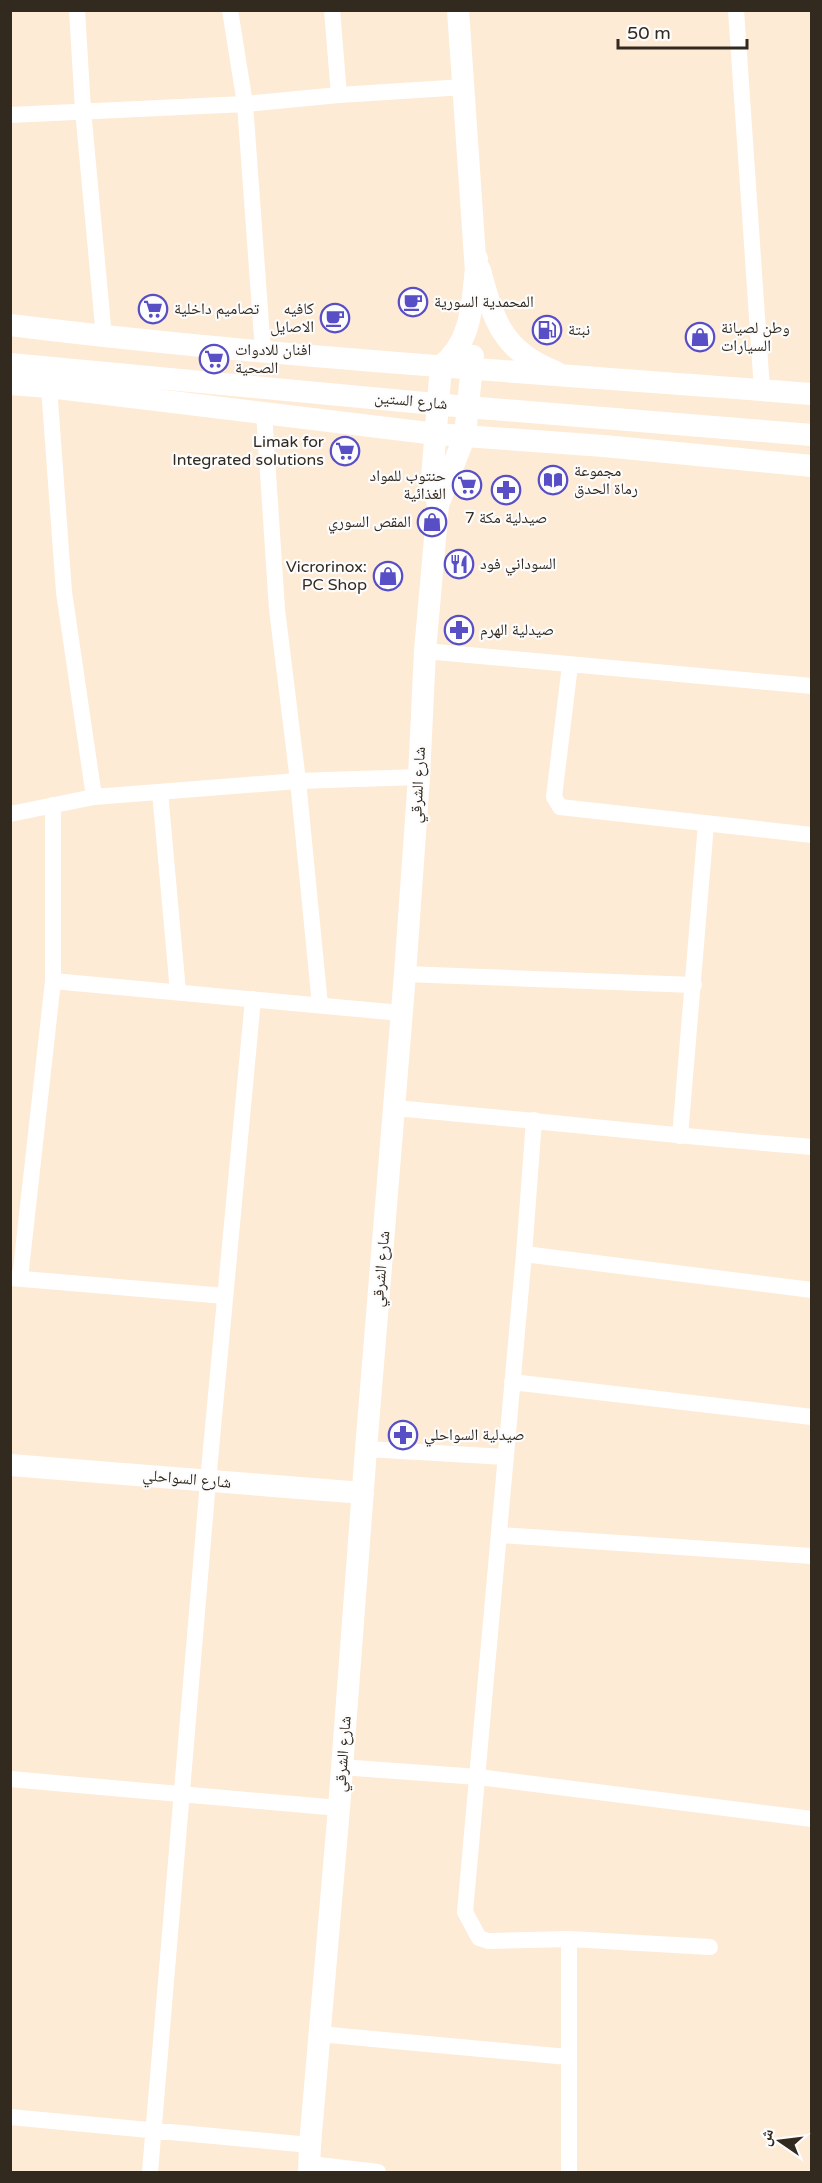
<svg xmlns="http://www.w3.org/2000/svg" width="822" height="2183" font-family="'Varela Round','Noto Naskh Arabic',sans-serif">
<rect width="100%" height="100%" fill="#feebd6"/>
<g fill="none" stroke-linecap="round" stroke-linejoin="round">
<!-- street -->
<path stroke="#fff" stroke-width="16" d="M77,10l6,100 21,227
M230,10l15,94 18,247
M332,10l7,85
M736,10l26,380
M10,115l235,-11 94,-9 125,-8
M49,387l15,205 30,205
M264,413l13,196 21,172 22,224
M425,651l387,35
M570,665l-16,132 6,10 252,28
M160,792l18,200
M10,814l84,-17 204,-16 121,-4
M405,974l289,11
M53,981l348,32
M394,1108c139,12 278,28 418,39
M534,1120l-10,134 -59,658 14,26 9,3 81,-2 141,8
M680,1136l26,-312
M524,1254l288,36
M11,1278l214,18
M20,1278l33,-297v-176
M512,1382l300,35
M366,1449l140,8
M499,1535l313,21
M341,1767l137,10 334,42
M10,1779l329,29
M319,2034l249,23
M10,2117l300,28
M310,2164l68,8
M150,2172l58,-691 45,-482
M569,2172v-233"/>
<!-- secondary -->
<path stroke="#fff" stroke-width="22" d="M458,10l18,262
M480,270c13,50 23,82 76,102
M10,325c267,33 534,48 802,69
M10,364l457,43 345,28
M10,384l39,3 387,47 168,12 208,20
M438,505l27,-70 8,-79
M10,1465l353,28
M309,2172l1,-27 29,-337 27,-359 39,-475 14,-197 6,-126 13,-146 -6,-27 9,-112c33,-26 31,-67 36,-107"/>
</g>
<!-- icons -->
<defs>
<g id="cafe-ring" transform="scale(1.5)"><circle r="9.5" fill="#fcfcfc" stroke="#584fc6" stroke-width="1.5"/><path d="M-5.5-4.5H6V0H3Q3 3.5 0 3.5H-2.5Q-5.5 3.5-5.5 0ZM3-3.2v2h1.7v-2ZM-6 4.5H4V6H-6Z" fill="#584fc6"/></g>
<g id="supermarket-ring" transform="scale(1.5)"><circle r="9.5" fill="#fcfcfc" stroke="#584fc6" stroke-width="1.5"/><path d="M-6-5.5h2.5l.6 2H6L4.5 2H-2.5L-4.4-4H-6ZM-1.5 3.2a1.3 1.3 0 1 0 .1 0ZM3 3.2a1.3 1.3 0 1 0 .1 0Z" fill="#584fc6"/></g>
<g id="fuel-ring" transform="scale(1.5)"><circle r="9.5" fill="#fcfcfc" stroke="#584fc6" stroke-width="1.5"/><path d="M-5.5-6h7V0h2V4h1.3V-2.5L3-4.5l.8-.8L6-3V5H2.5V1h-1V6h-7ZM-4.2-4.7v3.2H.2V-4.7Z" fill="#584fc6"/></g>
<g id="shop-ring" transform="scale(1.5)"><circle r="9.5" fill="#fcfcfc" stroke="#584fc6" stroke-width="1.5"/><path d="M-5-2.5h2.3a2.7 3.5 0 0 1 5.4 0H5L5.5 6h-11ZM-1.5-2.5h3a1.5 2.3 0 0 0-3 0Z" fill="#584fc6"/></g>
<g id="library-ring" transform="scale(1.5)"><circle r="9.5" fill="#fcfcfc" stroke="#584fc6" stroke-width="1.5"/><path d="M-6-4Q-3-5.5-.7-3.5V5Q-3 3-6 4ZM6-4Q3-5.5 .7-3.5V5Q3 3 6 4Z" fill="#584fc6"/></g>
<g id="pharmacy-ring" transform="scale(1.5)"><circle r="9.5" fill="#fcfcfc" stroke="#584fc6" stroke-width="1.5"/><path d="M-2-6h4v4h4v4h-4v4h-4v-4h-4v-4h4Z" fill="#584fc6"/></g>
<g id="restaurant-ring" transform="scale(1.5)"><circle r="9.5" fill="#fcfcfc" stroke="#584fc6" stroke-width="1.5"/><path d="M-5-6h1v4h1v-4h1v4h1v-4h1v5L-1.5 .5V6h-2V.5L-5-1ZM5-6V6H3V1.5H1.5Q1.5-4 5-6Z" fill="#584fc6"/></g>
</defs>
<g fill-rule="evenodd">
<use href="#cafe-ring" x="413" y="302"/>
<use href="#supermarket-ring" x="153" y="309"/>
<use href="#cafe-ring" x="335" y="318"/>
<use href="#fuel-ring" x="547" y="330"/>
<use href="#shop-ring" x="700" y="337"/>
<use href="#supermarket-ring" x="214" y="359"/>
<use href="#supermarket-ring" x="345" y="451"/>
<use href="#library-ring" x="553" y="480"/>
<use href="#supermarket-ring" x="467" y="485"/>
<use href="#pharmacy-ring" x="506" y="490"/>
<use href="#shop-ring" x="432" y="522"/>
<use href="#restaurant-ring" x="459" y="564"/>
<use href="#shop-ring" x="388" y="576"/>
<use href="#pharmacy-ring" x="459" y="630"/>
<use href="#pharmacy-ring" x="403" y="1435"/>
</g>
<g text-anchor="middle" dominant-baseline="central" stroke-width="4.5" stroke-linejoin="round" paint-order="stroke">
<!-- poi labels -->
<g font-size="16" fill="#32291f" stroke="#fcfcfc" text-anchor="start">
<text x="434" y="302">المحمدية السورية</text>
<text x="174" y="309">تصاميم داخلية</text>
<text x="314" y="309" text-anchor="end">كافيه<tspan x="314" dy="18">الاصايل</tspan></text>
<text x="721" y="328">وطن لصيانة<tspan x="721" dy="18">السيارات</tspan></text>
<text x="568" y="330">نبتة</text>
<text x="235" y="350">افنان للادوات<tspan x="235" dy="18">الصحية</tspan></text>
<text x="324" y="442" text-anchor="end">Limak for<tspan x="324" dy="18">Integrated solutions</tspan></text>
<text x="574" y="471">مجموعة<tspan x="574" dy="18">رماة الحدق</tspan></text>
<text x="446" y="476" text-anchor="end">حنتوب للمواد<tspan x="446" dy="18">الغذائية</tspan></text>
<text x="506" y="518" text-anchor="middle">صيدلية مكة 7</text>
<text x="411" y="522" text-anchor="end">المقص السوري</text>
<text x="480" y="564">السوداني فود</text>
<text x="367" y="567" text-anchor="end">Vicrorinox:<tspan x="367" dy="18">PC Shop</tspan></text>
<text x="480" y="630">صيدلية الهرم</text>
<text x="424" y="1435">صيدلية السواحلي</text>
</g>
<!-- street labels -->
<g font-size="16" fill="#32291f" stroke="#fcfcfc">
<text transform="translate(411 401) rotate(5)">شارع الستين</text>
<text transform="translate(418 785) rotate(-87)">شارع الشرقي</text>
<text transform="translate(381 1269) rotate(-85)">شارع الشرقي</text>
<text transform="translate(187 1479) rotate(5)">شارع السواحلي</text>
<text transform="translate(343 1754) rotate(-86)">شارع الشرقي</text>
</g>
</g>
<!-- border -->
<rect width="822" height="2183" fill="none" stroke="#32291f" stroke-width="24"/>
<!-- north arrow -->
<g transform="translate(780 2141) rotate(284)" stroke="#fcfcfc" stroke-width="4.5" paint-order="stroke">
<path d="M0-4.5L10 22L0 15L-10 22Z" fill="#32291f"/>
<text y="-9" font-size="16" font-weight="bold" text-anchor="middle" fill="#32291f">ش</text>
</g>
<!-- scale -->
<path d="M618 39v9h129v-9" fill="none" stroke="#32291f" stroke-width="3"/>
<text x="627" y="39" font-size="18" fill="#32291f" stroke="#fcfcfc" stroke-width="4.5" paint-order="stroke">50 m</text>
</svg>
